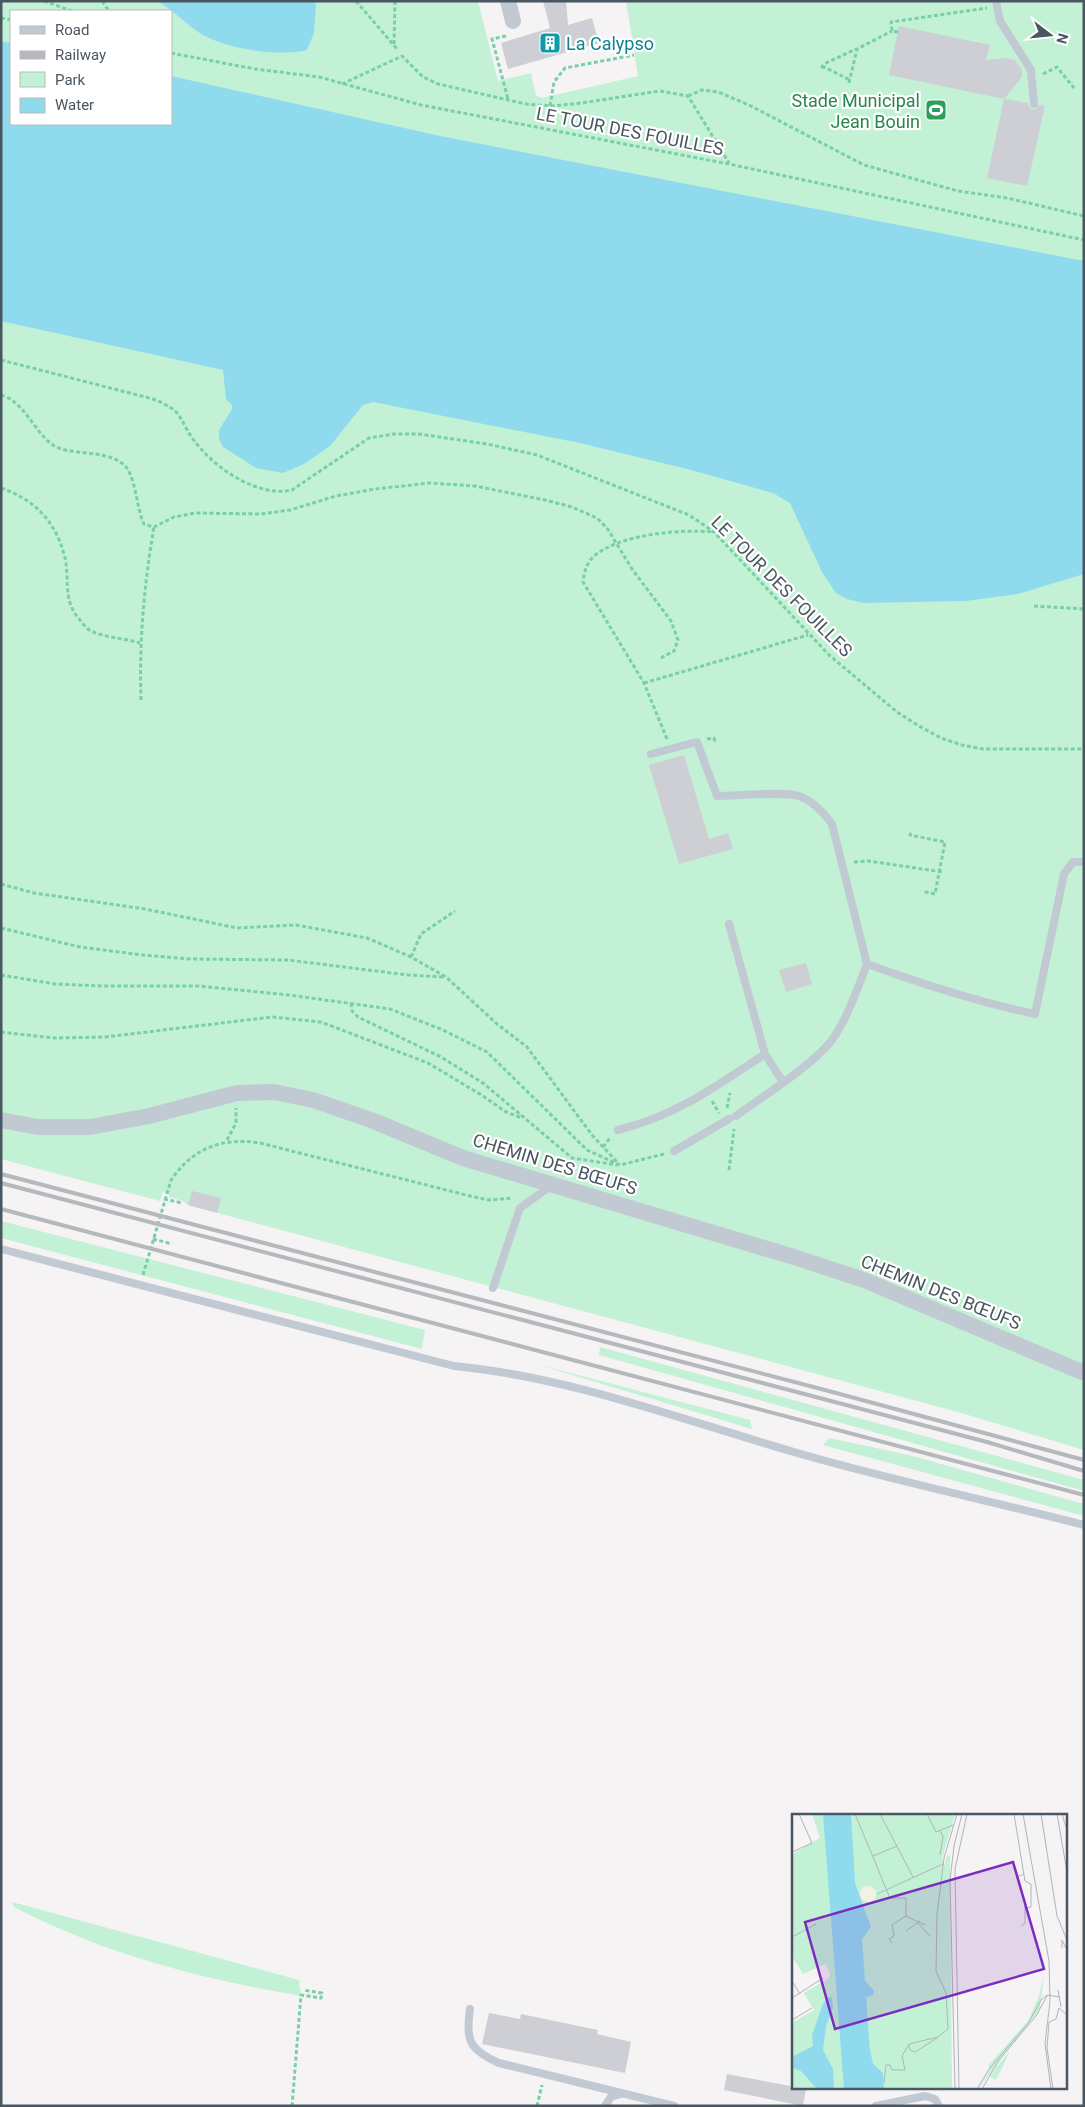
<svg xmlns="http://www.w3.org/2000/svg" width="1085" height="2107" font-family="Roboto,sans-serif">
<rect width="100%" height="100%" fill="#f5f3f3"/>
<!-- green -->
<path fill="#c3f1d5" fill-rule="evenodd" d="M1,1h477l20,80 33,-8 5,22 6,3 96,-22 -12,-75h458v1449l-126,-38 -770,-207 -5,-4 -14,-4v-3l-6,-2 -3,9 -159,-42zM11,11h160v113h-160z
M1,1221l424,109 -3,19 -421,-111z
M600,1347l484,133v11l-485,-136z
M536,1364l214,56 2,9z
M829,1438l80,17 175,49v12l-261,-71z
M12,1902l287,78 2,16c-100,-17 -197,-42 -287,-89z"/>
<!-- water -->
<path fill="#90daee" d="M157,1h158l1,4 -2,28 -7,17c-29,7 -80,-1 -106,-16 -15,-10 -28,-24 -44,-33z
M1,41l10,2v81h160v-48l269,60 644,125v313l-66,20 -52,7 -103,2 -16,-4 -11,-6 -14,-21 -32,-69 -17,-10 -82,-23 -111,-27 -207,-41 -10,3 -33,41 -26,18 -21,9 -27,-5 -33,-21 -4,-8v-9l13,-21v-4l-6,-6 -3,-29 -222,-49z"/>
<!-- building -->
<path fill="#cdcfd5" d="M543,1h23l2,24 24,-7 7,25 -91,26 -7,-26 49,-15z
M899,26l91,19 -4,15 20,-2 9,2 7,10v7l-18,22 -115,-24z
M1004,99l24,4 2,5 4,2 5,-5 6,1 -18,80 -40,-8z
M684,755l25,84 19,-6 5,16 -54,15 -30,-99z
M806,963l6,21 -26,8 -7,-22z
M192,1191l29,7 -4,15 -29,-8z
M489,2013l31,6 1,-5 77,16 -1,4 34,8 -6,31 -143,-29z
M727,2074l79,15 -3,17 -79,-16z"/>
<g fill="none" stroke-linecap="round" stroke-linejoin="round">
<!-- path -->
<path stroke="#7ad0a6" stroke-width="3" stroke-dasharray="4 2.5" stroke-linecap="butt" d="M44,1l28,10
M102,1l7,10
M356,1l41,48
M1,18l10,2
M898,32l-6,-1 -1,-9 96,-14
M506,36l-14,3 16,60
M394,44l1,-43
M171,53l84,16 64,8 102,28 308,59 355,76
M822,66l28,14
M821,68l3,-4 32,-15
M1043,74l14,-7 17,21
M849,83l8,-34 35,-18
M342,84l60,-28 21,21 15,7 88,20 27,2 28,-3 79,-12 28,5 41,67
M688,96l14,-6 16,2 31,13 115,60 94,26 49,7 77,18
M550,106l4,-24 11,-14 69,-13
M1,360l152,39c31,13 23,15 40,40 20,28 64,59 99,51l77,-52 25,-4h25l68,10 50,11 152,60 25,17 115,123 68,57 22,14 22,12 21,7 21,4h101
M1,395c24,7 32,36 52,50 15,11 52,4 70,19 13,10 13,44 21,60l10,3 20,-10 21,-4 66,1 29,-4 46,-14 39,-7 55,-6 45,3 70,14 27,7 25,11 10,10 25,41 39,52 7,19 -4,11 -15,8
M1,488c33,11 54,33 63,66 7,24 -3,45 16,66 3,4 7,9 11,11 15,7 33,7 49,12
M1034,606l50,3
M644,683l164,-48
M141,700c-2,-58 3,-115 13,-173
M667,739l-23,-56 -61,-101c1,-9 3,-18 10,-25 26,-23 87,-28 120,-25
M707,739l7,-1 1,4
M911,833l-1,2 35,7 -10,52 -9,-2 -1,4
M854,862l14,-1 75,11
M1,884l33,9 111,16 92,19 59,-3 71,13 44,19 35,20 51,47 30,23 65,88 26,28
M1,928l79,19 63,8 47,4 98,1 120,15 37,2
M411,957l10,-23 34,-23
M1,975l54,9 48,2h95l91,9 101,14 53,21 44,22 100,98 33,15 44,-11
M351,1003l1,8 6,6 83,40 42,26 89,75 45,7
M1,1032l53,6 51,-1 167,-20 49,5 107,41 55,33 23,16 16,6
M712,1101l7,12
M727,1108l3,-15
M227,1140l9,-17v-15
M603,1147l7,-9
M729,1170l5,-41
M164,1199l18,4
M153,1239l19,5
M143,1275l28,-95c22,-32 51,-43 89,-37l214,54 15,3 24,-2
M292,2106l9,-111 20,3 1,-5 -19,-3
M537,2106l5,-21"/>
<!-- service -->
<path stroke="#c1cad2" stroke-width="8" d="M996,1l4,20 31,49 3,34
M651,754l46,-12 20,54c19,0 66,-5 82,0 14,5 25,17 33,28l35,140c55,20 111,38 168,50l29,-140 9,-12h11
M729,924l36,130 18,28
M736,1116c28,-21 75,-49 96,-76 16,-23 25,-50 35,-76
M618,1130c58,-14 98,-44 147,-76
M674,1151l55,-32
M1,1249l453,117c116,11 229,54 340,86 95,28 194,48 290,73
M493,1288l27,-80 32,-23
M470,2009c-5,32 0,41 29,54l175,43
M605,2106l6,-9 9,-3
M876,2106l49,-10 10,3 4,7"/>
<!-- minor -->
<path stroke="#c1cad2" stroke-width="16" d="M508,1l5,20
M1,1120l37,7h52l59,-11 88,-23 37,-1 39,8 58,20 92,38 331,99 70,23 220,93"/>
<!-- rail -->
<path stroke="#b5b8bd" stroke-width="4" d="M1,1174l824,216 259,70
M1,1183l986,259 97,29
M1,1209l1083,286"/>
</g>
<!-- icons -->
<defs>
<g id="building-square" transform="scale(1.125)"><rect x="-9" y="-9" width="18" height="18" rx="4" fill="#0f9aa8" stroke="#fff"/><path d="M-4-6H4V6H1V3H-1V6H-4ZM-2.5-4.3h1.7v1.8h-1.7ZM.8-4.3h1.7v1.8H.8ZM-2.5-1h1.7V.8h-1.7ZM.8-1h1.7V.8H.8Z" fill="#fff"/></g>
<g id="stadium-square" transform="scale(1.125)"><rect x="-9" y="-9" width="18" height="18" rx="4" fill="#2e9e5b" stroke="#fff"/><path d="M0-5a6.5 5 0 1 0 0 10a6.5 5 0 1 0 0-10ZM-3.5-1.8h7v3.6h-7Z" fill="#fff"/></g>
</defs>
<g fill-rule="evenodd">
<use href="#building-square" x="550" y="43"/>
<use href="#stadium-square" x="936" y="110"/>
</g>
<g text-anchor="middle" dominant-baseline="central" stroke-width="4.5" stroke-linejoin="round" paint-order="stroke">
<!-- culture labels -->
<g font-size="18" fill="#0d838f" stroke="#fff" text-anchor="start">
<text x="566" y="43">La Calypso</text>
</g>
<!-- leisure labels -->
<g font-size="18" fill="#27864d" stroke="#fff" text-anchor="end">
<text x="920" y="100">Stade Municipal<tspan x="920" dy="21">Jean Bouin</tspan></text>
</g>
<!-- street labels -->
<g font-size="18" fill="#4a5661" stroke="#fff">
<text transform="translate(630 131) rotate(11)">LE TOUR DES FOUILLES</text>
<text transform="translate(782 586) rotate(45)">LE TOUR DES FOUILLES</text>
<text transform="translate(555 1164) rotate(17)">CHEMIN DES BŒUFS</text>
<text transform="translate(941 1292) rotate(22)">CHEMIN DES BŒUFS</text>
</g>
</g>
<!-- overview -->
<g transform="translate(792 1814)">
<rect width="275" height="275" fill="#f5f3f3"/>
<path d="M20,0h143l-13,45 3,6 1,-8 4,-2 2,234h-160v-66l22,-13 -10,-17 25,-15 1,-5 -5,-9 -22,10 -11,-18v-102l28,-16zM252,160l-4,35 -62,80 12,-20 -2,-3 40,-45 11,-25zM218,237l-14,29 -6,-3 7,-11z" fill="#c3f1d5"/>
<path d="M68 80a8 8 0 1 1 16 0a8 8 0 1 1-16 0Z" fill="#f5f0e5"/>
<path d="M31,0h28l4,69 16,44 -9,12 3,42 9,10 -1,4 -7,2 4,53 3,14 10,9 1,16h-40zM40,183l1,11 -7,18 -3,24 10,19 1,20h-17l-16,-18 -9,-3v-11l21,-11 -1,-11 11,-31 4,-6z" fill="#90daee"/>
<path fill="none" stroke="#b1b4b9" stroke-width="1" d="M63,0l35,84h16v18l-14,9 2,11 -5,3 3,4M88,0l33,63M135,0l9,18 17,-7M222,0l11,67 6,3v23l-6,1M231,0l26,147 1,40 -5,43 6,45M249,0l16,102 10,24M265,0l10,58M270,0l5,16M0,38l20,-9 -13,-29M148,41l3,-18 -3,-7M81,42l24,-10M85,80l66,-30M114,102l19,9M126,109l12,13M229,112l4,-3v-21l-8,-25 7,-3M114,117l14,-10M0,123l24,-13M270,134v-8l4,8M0,167l8,13M266,176l3,17M0,184l31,-20M0,206l20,-12M117,231l1,5 5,2 22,-14M92,269l2,-18h4l2,5h13l-3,-14 7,-12 29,-7 10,-8 -2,-36 -10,-22 1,-56 7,-57 13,-44M163,275l-5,-209 4,-34 8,-32M167,275l-4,-220 12,-55M185,275l12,-20 40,-47 12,-22 6,-5 13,2M190,275l17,-29 37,-44 11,-20M261,275l-6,-41 2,-26 7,-3 3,-11 8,7"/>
<path fill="#7b2cbf" fill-opacity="0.15" stroke="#7b2cbf" stroke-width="2.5" d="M221,48l31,107 -209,60 -30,-107z"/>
<rect width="275" height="275" fill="none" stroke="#4a5661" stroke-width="2.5"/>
</g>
<!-- border -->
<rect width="1085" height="2107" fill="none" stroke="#4a5661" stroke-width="5"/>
<!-- legend -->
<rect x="10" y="10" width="162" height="115" fill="#ffffff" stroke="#b7bbc0"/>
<rect x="20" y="26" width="25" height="8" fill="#c1cad2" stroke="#b7bbc0"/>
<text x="55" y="35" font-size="15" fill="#4a5661">Road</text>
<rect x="20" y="51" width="25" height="8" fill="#b5b8bd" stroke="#b7bbc0"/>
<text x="55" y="60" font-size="15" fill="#4a5661">Railway</text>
<rect x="20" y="72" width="25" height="15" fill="#c3f1d5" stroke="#b7bbc0"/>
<text x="55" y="85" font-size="15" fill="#4a5661">Park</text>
<rect x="20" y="98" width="25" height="15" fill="#90daee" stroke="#b7bbc0"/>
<text x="55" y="110" font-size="15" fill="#4a5661">Water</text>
<!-- north arrow -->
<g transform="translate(1050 35) rotate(106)" stroke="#ffffff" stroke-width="4" paint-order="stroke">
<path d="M0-4L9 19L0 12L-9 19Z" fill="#4a5661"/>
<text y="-8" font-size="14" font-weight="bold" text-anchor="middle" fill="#4a5661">N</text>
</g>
</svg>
